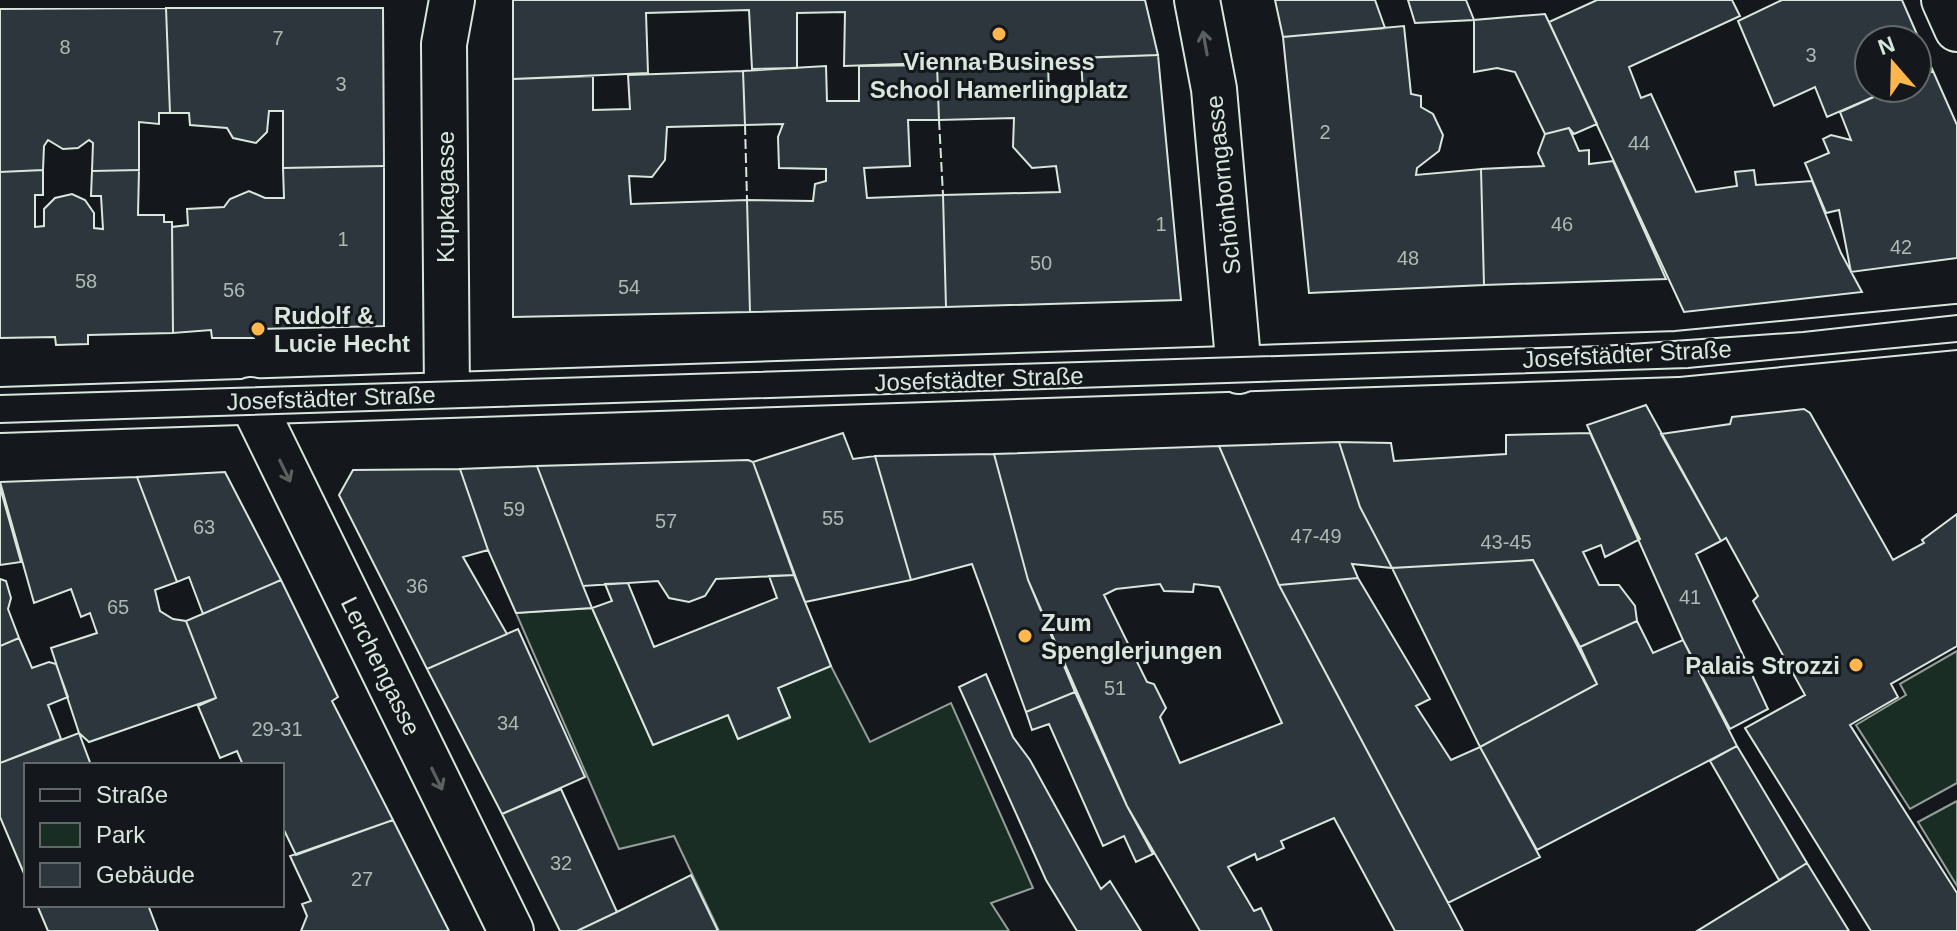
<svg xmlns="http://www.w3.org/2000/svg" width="1957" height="931" font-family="Arial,sans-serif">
<rect width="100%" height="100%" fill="#14181c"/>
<!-- green -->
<path fill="#1a2d24" stroke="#939e99" stroke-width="2" d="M592,608l61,137 75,-30 10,24 52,-21 -12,-30 53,-22 39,76 81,-39 82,185 -42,15 18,28h-290l-45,-95 -55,13 -103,-236z
M1957,651v132l-47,26 -54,-84 50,-30 -6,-11z
M1957,801v85l-39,-64z"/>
<!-- building -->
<path fill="#2c363c" stroke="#d8e6dc" stroke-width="2" fill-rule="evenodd" d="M513,0h632l13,55 -314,11 1,-54 -48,1v55l-45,1 -3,-59 -103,3 2,60 -135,6z
M1275,0h100l10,28 -102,9z
M1408,0h58l8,20 -59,3z
M1597,0h135l8,16 -111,51 12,31 10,-4 45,98 41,-6 -2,-14 19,-2 2,15 56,-4 29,72 21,39 -178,20 -135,-290z
M1782,0h120l31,71 -16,7v-38h-48v48h25l-67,29 -12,-30 -41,19 -36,-85z
M166,8h217l1,158 -101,2v-57h-14l-2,21 -11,11 -23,-5 -6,-10 -37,-3 -1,-12h-19z
M166,8l4,105h-11v11l-20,-2v48l-47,1 1,-28 -4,-3 -11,8 -15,1 -15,-9 -4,6 -1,24 -43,2v-163z
M1545,14l52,110 -23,10 -5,-6 -24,6 -30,-62 -18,-4 -23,4v-52z
M1404,26l7,68 10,2v11l12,7 10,21 -4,16 -22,17 -1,7 65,-6 3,116 -175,8 -26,-256z
M1158,55l23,245 -235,7 -3,-112 117,-3 -4,-26 -24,2 -19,-21 1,-29 -75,2 -2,-55 111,-5 1,36 34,-3 -2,-35z
M937,65l2,55h-31l2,46 -46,2 3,30 76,-3 3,112 -196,5 -3,-112 66,1 2,-17 11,-3v-12l-47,-1 -1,-31 5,-13 -38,1 -2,-54 83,-5 1,35h32v-35z
M743,71l2,54 -78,2 -2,33 -13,17 -23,-1 2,28 116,-4 3,112 -237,5v-238l80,-3v34l37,-1 -2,-34z
M1933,71l24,54v133l-106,14 -12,-62 -13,3 -21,-50 24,-10 -6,-14 8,-4 20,5 -11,-28 54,-24h23v-10z
M1569,128l10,23 10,-1v14l24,-3 53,118 -182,6 -3,-116 63,-3 -6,-13 7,-19z
M384,166v160l-126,3h-4v9h-42l-1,-8 -38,3 -1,-106 16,-2 -1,-16 37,-2 6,-8 19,-8 16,7h19l-1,-30z
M43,170v25h-8v32l9,-1v-17l11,-11 17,-4 13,6 9,13v15l9,1 -2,-33h-10l1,-25 47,-1 -1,45h26v7h8l1,111 -85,2v9l-32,1 -1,-8 -55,1v-166z
M1646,405l75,136 -25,13 72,155 -38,20 -47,-89 -96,-215z
M1804,409l6,4 83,147 31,-17 -2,-3 35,-26v132l-66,38 7,13 -48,28 107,168v38h-86l-126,-203 60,-33 -52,-94 5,-5 -32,-58 -5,3 -60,-107 69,-10 2,-7z
M843,433l10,26 22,-3 36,124 -106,22 -52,-140z
M1590,433l50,106 -35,18 -4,-12 -18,7 16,33h20l16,21 2,15 -57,26 -47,-87 -141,8 -32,-61 -21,-65 52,1 3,18 112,-7v-19z
M1339,442l21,65 32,61 -40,-4 6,14 -79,7 -60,-139z
M1219,446l60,139 184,346h-68l-61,-113 -53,23 3,7 -27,12 -2,-6 -27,13 26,44 7,-3 11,23h-72l-73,-125 -99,-226 -34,-126zM1160,584l4,7 29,1 1,-8 25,3 63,136 -102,40 -20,-46 6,-9 -12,-24 -7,-2 -43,-87 12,-6z
M994,454l34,126 47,112 -49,20 -54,-148 -61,16 -36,-124z
M748,460l5,2 41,113 -78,4 -11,17 -16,6 -20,-4 -11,-17 -75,5 -46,-120z
M537,466l46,120 9,22 -76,5 -28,-63 -28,-81z
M460,469l28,81 -25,7 44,77 -80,35 -88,-174 14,-25z
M225,472l56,108 -78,34 -14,-37 -12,5 -40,-105z
M137,477l40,105 -22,8 5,21 13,8 13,2 30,77 -127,44 -10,-9 -28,-85 46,-15 -7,-20 -9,4 -10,-28 -37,14 -34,-121z
M0,487l21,75 -21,3z
M1533,560l64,124 -117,63 -88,-179z
M794,575l37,91 -53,22 12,29 -52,22 -10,-24 -75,30 -61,-137 20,-7 -7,-17 23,-1 26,64 123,-49 -8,-22z
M1358,578l72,121 -14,7 35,54 29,-13 60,110 -92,46 -169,-318z
M0,579l6,2 5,17 -3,11 11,29 -19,8z
M281,580l57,117 -6,4 61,119 -97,35 -14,-29v-61h-39l-6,-14 -17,7 -22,-52 18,-8 -30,-77z
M1637,621l16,32 30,-13 54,106 -200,104 -57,-103 117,-63 -17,-37z
M518,629l67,148 -83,37 -75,-145z
M19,638l13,30 17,-6 7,2 12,33 -20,8 13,34 -61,24v-117z
M986,674l27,63 17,23 71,129 9,-8 31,50h-64l-31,-51 -87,-193z
M1075,692l52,114 26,48 -17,8 -12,-26 -21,10 -54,-122 -17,6 -6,-18z
M79,733l12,32h-65l-1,111 -25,-59v-54z
M1737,746l70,117 -28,17 -69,-119z
M561,789l56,123 -40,19h-17l-58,-117z
M393,820l56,111h-148l6,-15 -5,-12 9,-3 -21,-45z
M1807,863l42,68h-152l96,-59z
M691,875l27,56h-141l40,-19z
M37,905h111l10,26h-110z"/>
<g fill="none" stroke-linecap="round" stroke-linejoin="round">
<!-- minor casing -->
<g stroke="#d8e6dc" stroke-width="48">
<path id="minor" d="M1197,0l17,89 25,282
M1944,0l13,29
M447,394l-3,-350 8,-44
M251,400l260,531"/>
</g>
<!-- tertiary casing -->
<g stroke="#d8e6dc" stroke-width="48">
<path id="tertiary" d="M0,410l1677,-56 280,-27"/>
</g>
<!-- minor -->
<use href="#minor" stroke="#14181c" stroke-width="44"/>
<!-- tertiary -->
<use href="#tertiary" stroke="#14181c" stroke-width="44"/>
<!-- tram -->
<path stroke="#d8e6dc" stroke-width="2" d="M0,395l1602,-49 201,-14 154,-17
M0,423l1688,-55 269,-26"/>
<!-- fence -->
<path stroke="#d8e6dc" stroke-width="2" stroke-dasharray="10 4" stroke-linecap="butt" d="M939,120l4,75
M745,125l2,75"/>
</g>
<!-- one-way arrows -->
<defs><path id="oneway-shaft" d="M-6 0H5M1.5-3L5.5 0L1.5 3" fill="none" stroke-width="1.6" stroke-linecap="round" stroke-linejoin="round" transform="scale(2)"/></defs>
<g stroke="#59605f">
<use href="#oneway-shaft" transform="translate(1205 43) rotate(-100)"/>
<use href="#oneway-shaft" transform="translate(285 471) rotate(64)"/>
<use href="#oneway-shaft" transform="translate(437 779) rotate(64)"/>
</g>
<!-- markers -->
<g fill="#ffb74d" stroke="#14181c" stroke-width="3">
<circle cx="999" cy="34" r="8"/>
<circle cx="258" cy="329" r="8"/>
<circle cx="1025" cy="636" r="8"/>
<circle cx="1856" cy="665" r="8"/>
</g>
<g text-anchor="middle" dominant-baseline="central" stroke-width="6" stroke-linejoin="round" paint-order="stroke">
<!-- number labels -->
<g font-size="20" fill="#adbab4">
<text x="278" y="38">7</text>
<text x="65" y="47">8</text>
<text x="1811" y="55">3</text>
<text x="341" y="84">3</text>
<text x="1325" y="132">2</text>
<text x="1639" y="143">44</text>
<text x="1161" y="224">1</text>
<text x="1562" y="224">46</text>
<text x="343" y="239">1</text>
<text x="1901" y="247">42</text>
<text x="1408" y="258">48</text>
<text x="1041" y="263">50</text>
<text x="86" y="281">58</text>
<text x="629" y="287">54</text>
<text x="234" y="290">56</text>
<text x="514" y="509">59</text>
<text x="833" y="518">55</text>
<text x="666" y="521">57</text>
<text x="204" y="527">63</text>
<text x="1316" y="536">47-49</text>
<text x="1506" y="542">43-45</text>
<text x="417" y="586">36</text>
<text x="1690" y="597">41</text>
<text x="118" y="607">65</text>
<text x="1115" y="688">51</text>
<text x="508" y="723">34</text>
<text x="277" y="729">29-31</text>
<text x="561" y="863">32</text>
<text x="362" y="879">27</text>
</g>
<!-- poi labels -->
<g font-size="24" font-weight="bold" fill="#d8e6dc" stroke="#14181c" text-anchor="start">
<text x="999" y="61" text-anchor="middle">Vienna Business<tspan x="999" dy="28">School Hamerlingplatz</tspan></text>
<text x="274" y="315">Rudolf &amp;<tspan x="274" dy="28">Lucie Hecht</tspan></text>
<text x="1041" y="622">Zum<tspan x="1041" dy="28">Spenglerjungen</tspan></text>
<text x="1840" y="665" text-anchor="end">Palais Strozzi</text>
</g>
<!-- street labels -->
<g font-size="24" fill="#d8e6dc" stroke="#14181c">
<text transform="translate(1223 185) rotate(-96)">Schönborngasse</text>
<text transform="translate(445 197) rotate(-90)">Kupkagasse</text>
<text transform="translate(1627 354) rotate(-3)">Josefstädter Straße</text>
<text transform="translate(979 379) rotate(-2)">Josefstädter Straße</text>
<text transform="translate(331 398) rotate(-2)">Josefstädter Straße</text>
<text transform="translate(381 666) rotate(64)">Lerchengasse</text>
</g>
</g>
<!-- legend -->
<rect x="24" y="763" width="260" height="144" fill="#14181c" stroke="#626a69" stroke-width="2"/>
<rect x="40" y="789" width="40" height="12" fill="#14181c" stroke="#626a69" stroke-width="2"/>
<text x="96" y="803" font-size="24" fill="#d8e6dc">Straße</text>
<rect x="40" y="823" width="40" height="24" fill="#1a2d24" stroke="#626a69" stroke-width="2"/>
<text x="96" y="843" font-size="24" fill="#d8e6dc">Park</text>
<rect x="40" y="863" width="40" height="24" fill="#2c363c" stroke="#626a69" stroke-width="2"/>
<text x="96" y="883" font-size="24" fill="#d8e6dc">Gebäude</text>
<!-- north arrow -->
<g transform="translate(1893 64) rotate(340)"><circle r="38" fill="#14181c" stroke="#626a69" stroke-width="2"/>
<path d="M0-6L14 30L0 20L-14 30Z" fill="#ffb74d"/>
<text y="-12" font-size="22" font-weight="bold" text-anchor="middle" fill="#d8e6dc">N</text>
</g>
</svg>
